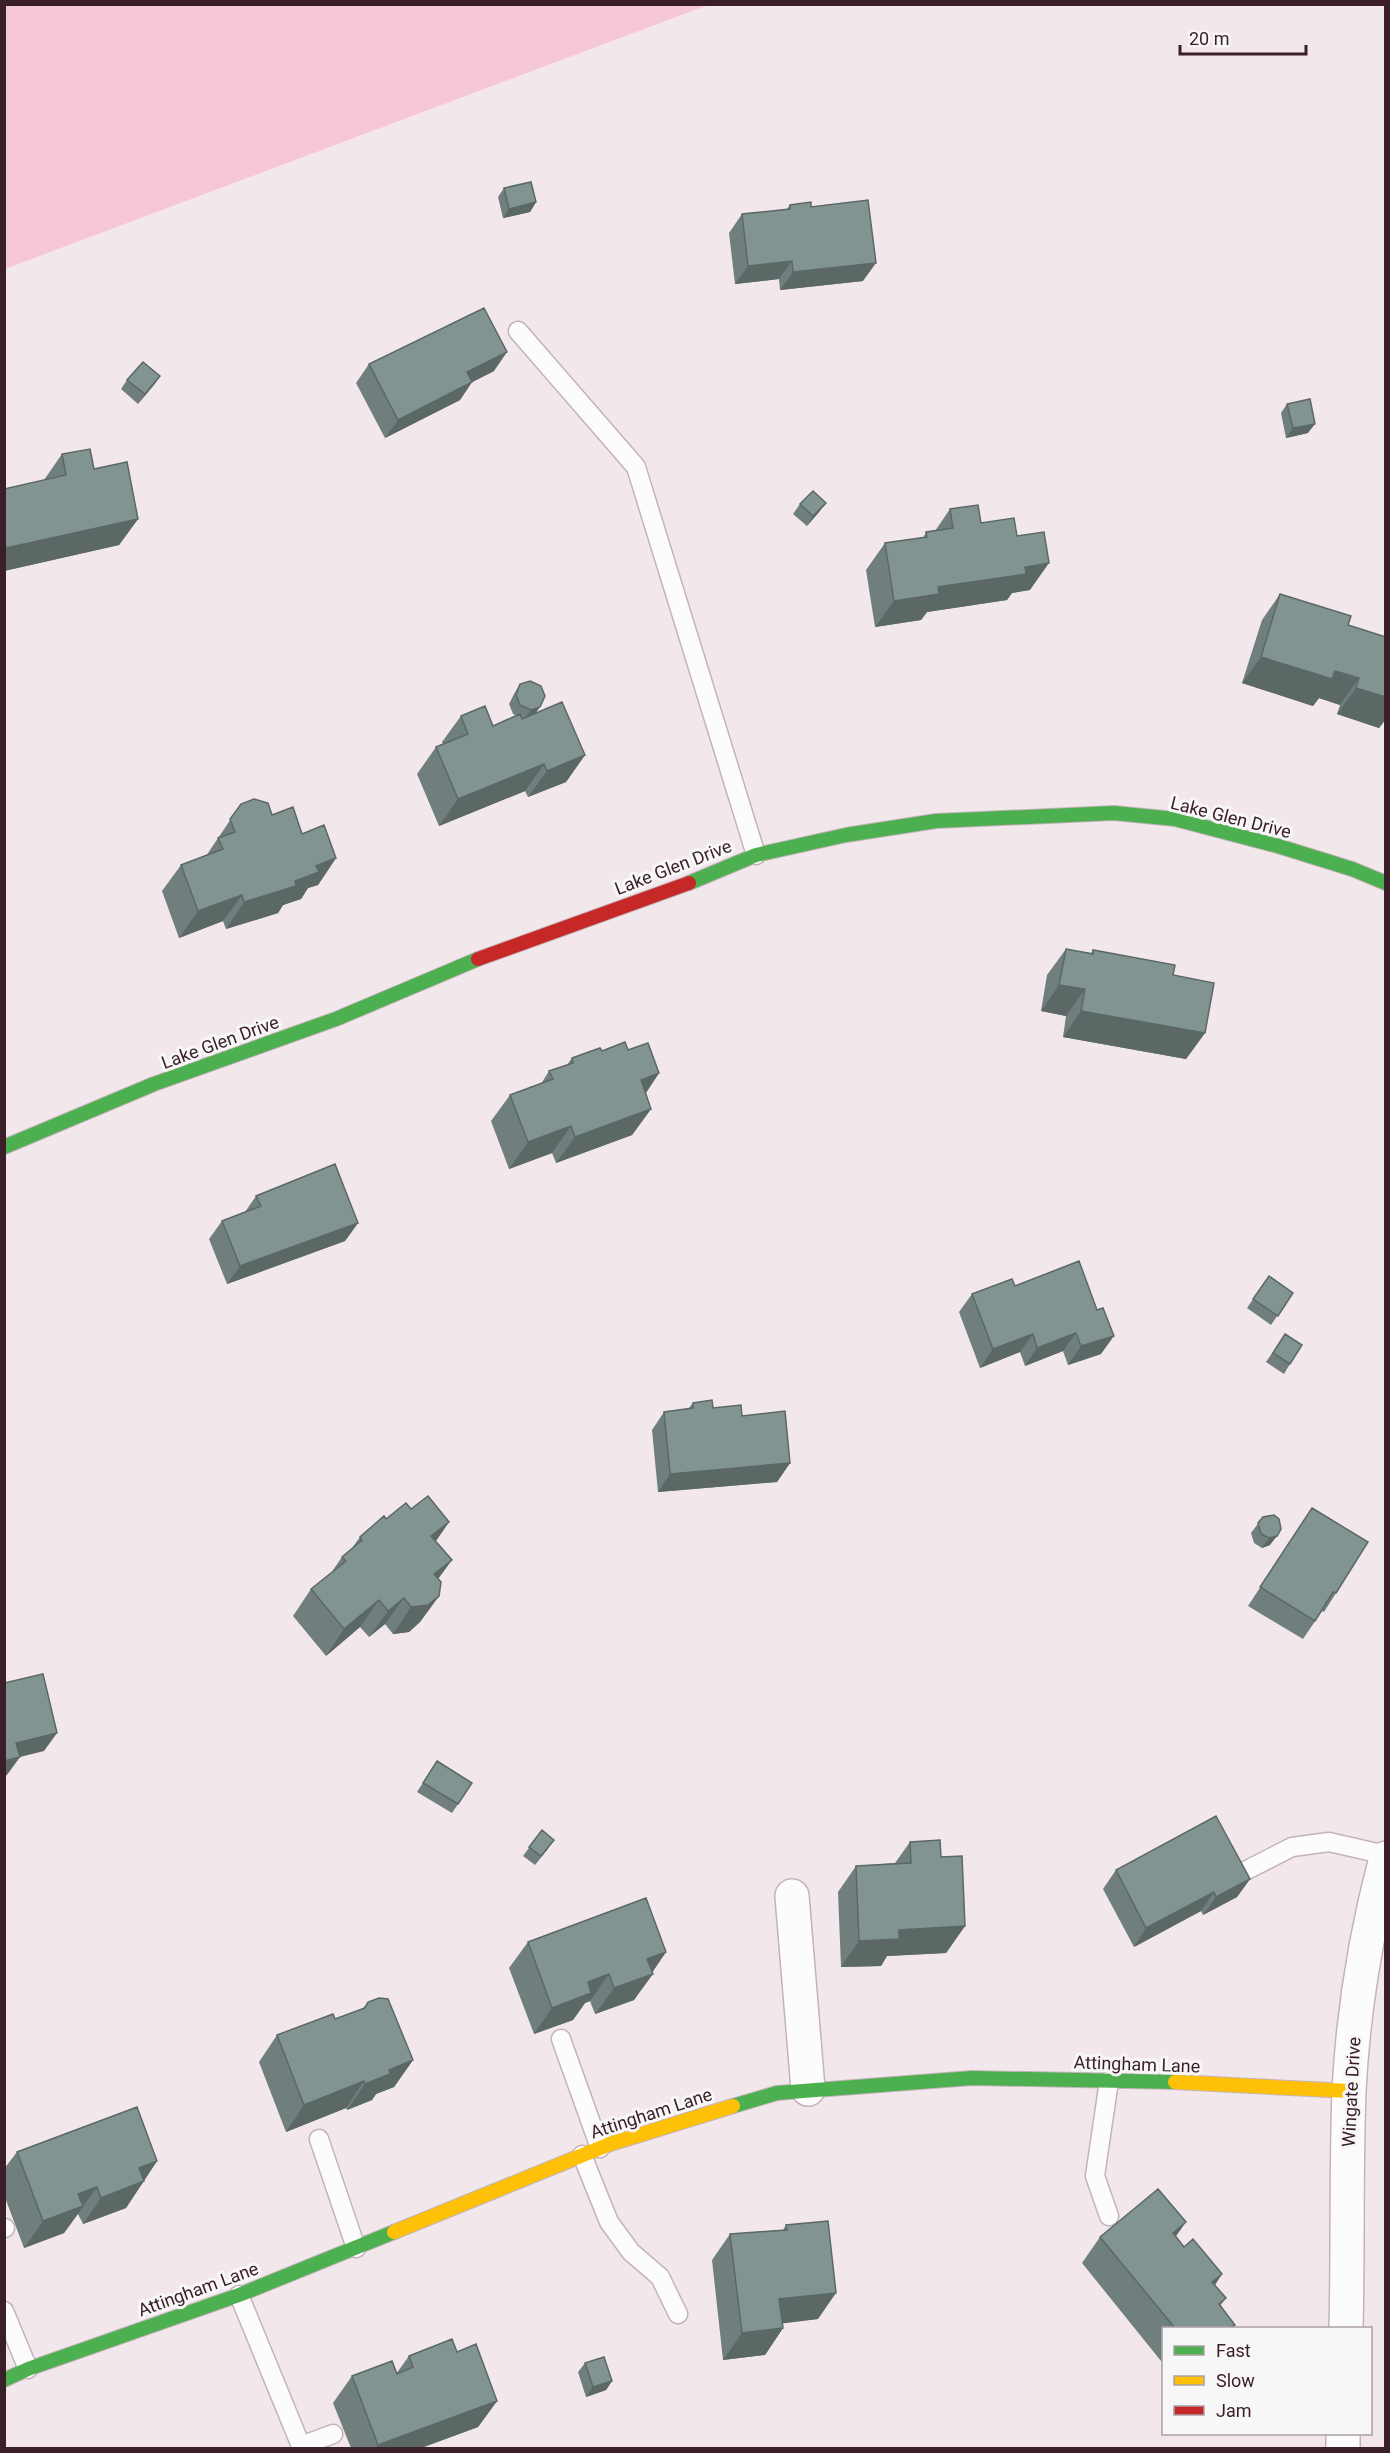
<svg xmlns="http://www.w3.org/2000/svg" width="1390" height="2453" font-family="Roboto,sans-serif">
<rect width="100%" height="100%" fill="#f2e8eb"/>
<!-- green -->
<path fill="#f6c7d7" d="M5,4h703v1l-703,264z"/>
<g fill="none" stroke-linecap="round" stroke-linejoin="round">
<!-- lane casing -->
<g stroke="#c4b3b8" stroke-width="21">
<path id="lane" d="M518,331l118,136 120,388
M1243,1872l49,-25 37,-5 57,13
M561,2039l39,109
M319,2139l37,109
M582,2155l27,67 22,30 29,25 18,37
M1109,2216l-14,-40 14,-95
M4,2228h1
M239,2295l62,151 32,-12
M4,2311l24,58"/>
</g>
<!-- street casing -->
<g stroke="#c4b3b8" stroke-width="36">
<path id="street" d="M792,1896l16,193
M1346,2328c2,-78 0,-158 3,-237 4,-78 17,-158 37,-233
M1343,2448v-14"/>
</g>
<!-- fast casing -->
<g stroke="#c4b3b8" stroke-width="16">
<path id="fast" d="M689,883l67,-28 90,-20 90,-14 178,-8 61,6 103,27 74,23 34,14
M4,1147l150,-63 182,-65 142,-60
M733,2106l44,-13 195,-15 203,4
M4,2380l24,-11 211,-74 155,-63"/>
</g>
<!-- slow casing -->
<g stroke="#c4b3b8" stroke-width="16">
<path id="slow" d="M1175,2082l174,9
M394,2232l216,-88 123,-38"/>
</g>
<!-- jam casing -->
<g stroke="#c4b3b8" stroke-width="16">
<path id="jam" d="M478,959l211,-76"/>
</g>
<!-- lane -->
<use href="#lane" stroke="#fdfcfc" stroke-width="18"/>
<!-- street -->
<use href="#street" stroke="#fdfcfc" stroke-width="33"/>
<!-- fast -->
<use href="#fast" stroke="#4caf50" stroke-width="14"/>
<!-- slow -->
<use href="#slow" stroke="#ffc107" stroke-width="14"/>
<!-- jam -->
<use href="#jam" stroke="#c62828" stroke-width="14"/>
</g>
<!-- wall -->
<path fill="#707f7e" d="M504,188l32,14 -6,10 -27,6 -5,-21z
M790,205l21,2 52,74 -83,9 -1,-11 -44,5 -6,-51 13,-19 44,-4z
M369,364l125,7 -22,11 -12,18 -75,38 -29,-55z
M160,376l-22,28 -17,-15 6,-9z
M1287,404l21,29 -22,5 -5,-25z
M62,454l32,15 44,50 -19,26 -115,26v-82l40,-9z
M826,503l-7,9 -12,14 -14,-12 7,-10z
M950,509l31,14 36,13 13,54 -18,3 -5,7 -80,12 -6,8 -46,7 -9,-57 19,-27 38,-5 3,-6 9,-1z
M1280,594l68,31 38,12v82l-7,9 -42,-14 3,-9 -21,-7 -6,8 -71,-23 20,-63z
M520,684l16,29 49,42 -19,27 -38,15 -3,-6 -86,35 -22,-52 19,-27 7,-3 -1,-2 19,-26 32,10 24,-10 -4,-2 -4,-10 5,-10z
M241,804l31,11 30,19 34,24 -18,27 -10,3 -7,11 -18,6 -5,8 -52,16 -3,-8 -44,17 -17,-47 19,-26 25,-9z
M1066,949l25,4 2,-3 80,25 32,58 -19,26 -123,-22 3,-21 -25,-5 6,-36z
M628,1050l31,23 -13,20 5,16 -19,26 -76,28 -4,-10 -43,16 -18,-48 19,-26 31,-11 8,-13 18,-6 5,-7 30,-7z
M256,1196l102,27 -13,18 -118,43 -18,-45 13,-18 23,-9z
M1269,1276l24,17 -22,32 -24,-17z
M1015,1286l86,68 -33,11 -5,-14 -38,15 -5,-14 -40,16 -21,-56 13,-18z
M1285,1334l5,30 -6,10 -18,-12z
M693,1403l20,5 77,55 -13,19 -119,10 -6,-62 12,-18 24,-3z
M1312,1508l24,85 -12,19 -2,-1 -19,28 -55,-33z
M411,1509l38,13 -13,19 3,55 -19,26 -11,10 -16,2 -8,-10 -16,13 -9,-10 -34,29 -33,-40 18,-27 20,-16 11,-16 8,-6 10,-14 26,-18z
M1263,1517l7,28 -8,3 -8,-5 -3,-10z
M437,1761l35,22 -20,30 -35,-21z
M542,1830l6,19 -13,16 -12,-9z
M910,1842l31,15 24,69 -19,27 -59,3 -6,10 -40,1 -3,-75 18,-26 39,-3z
M1116,1870l134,9 -13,18 -34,18 -2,-4 -67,36 -31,-58z
M528,1942l138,10 -32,48 -39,14 -5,-13 -5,2 -12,17 -39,14 -25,-66z
M368,2002l45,58 -19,27 -18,7 -4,6 -25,10 -1,-2 -60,24 -27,-70 18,-27 58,-16 28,-11z
M17,2152l140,9 -31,47 -43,16 -5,-10 -14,19 -40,15 -20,-53v-26z
M786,2225l32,94 -36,4 1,5 -18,27 -42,5 -11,-100 18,-26 53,-4z
M1176,2236l8,11 38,27 -7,11 11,13 -6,8 12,22h-68v31l-3,2 -79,-98 18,-26z
M457,2352l40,49 -19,26 -57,21h-70l-18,-45 19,-27 44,-2 13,-18z
M585,2363l27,18 -6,9 -20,7 -8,-25z"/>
<!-- shaded-wall -->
<path fill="#5b6866" d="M536,202l-6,10 -27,6 6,-9z
M792,261l-13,18 -44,5 13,-18z
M876,263l-13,18 -83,9 13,-18z
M507,352l-13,19 -39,20 12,-19z
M160,376l-6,9 -16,19 7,-10z
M472,382l-12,18 -75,38 13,-18z
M1315,424l-7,9 -22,5 7,-10z
M826,503l-7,9 -12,14 6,-10z
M138,519l-19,26 -115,26v-20l2,-3z
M1049,563l-19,27 -18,3 -5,7 -80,12 -6,8 -46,7 19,-26 44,-14 87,-20z
M1261,657l74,14 24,7 -19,27 -21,-7 -6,8 -71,-23z
M1356,688l30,9v22l-7,9 -42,-14z
M540,707l-7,10 -9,2 7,-9z
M585,755l-19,27 -38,15 19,-26z
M544,764l-19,27 -86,35 19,-27z
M336,858l-18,27 -10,3 -7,11 -18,6 -5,8 -52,16 18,-27 51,-21 21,-15z
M242,895l-19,26 -44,17 19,-27z
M1059,985l26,4 -19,27 -25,-5z
M1081,1011l124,22 -19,26 -123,-22z
M659,1073l-18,27v-20z
M651,1109l-19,26 -76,28 19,-26z
M571,1126l-19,27 -43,16 19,-27z
M358,1223l-13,18 -118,43 13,-18z
M1076,1333l-13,18 -38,15 12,-18z
M1033,1334l-13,18 -40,16 13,-19z
M1114,1336l-13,18 -33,11 13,-19z
M790,1463l-13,19 -119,10 12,-18z
M449,1522l-18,26v-12z
M1277,1536l-7,9 -8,3 7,-10z
M452,1560l-19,26 1,-12z
M439,1596l-19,26 -11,10 -16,2 18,-27z
M404,1598l-19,26 -16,13 19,-26z
M379,1600l-19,27 -34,29 18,-27z
M57,1733l-13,18 -40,10 12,-18z
M20,1757l-13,18 -3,1v-15z
M1250,1879l-13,18 -34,18 13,-18z
M1214,1892l-13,19 -67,36 12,-19z
M965,1926l-19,27 -59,3 -6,10 -40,1 18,-26 40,-11z
M666,1952l-16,23 3,-1 -19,26 -39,14 19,-26 33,-29z
M609,1974l-19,27 -5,2 -12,17 -39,14 18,-26 36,-26z
M413,2060l-19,27 -18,7 -4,6 -25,10 18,-26 24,-14z
M364,2081l-18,27 -60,24 18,-27z
M157,2161l-31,47 -43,16 18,-26 38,-30z
M97,2187l-33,46 -40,15 19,-27 35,-27z
M1186,2222l-19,27 6,-16z
M1222,2274l-18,27 8,-19z
M836,2293l-18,26 -57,7 18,-27z
M783,2328l-18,27 -42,5 19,-27z
M612,2381l-6,9 -20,7 7,-10z
M497,2401l-19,26 -57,21h-46l3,-3z"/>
<!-- building -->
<path fill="#829492" stroke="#5b6866" stroke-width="1.5" d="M531,182l5,20 -27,7 -5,-21z
M868,200l8,63 -83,9 -1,-11 -44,5 -6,-52 48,-5v-4l21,-3v5z
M484,308l23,44 -40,20 5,10 -74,38 -29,-56z
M143,362l17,14 -15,18 -18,-14z
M1310,399l5,25 -22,4 -6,-24z
M90,449l4,20 33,-7 11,57 -132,29 -2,-9v-50l62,-14 -4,-21z
M813,491l13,12 -13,13 -13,-12z
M978,505l3,18 33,-5 3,18 27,-4 5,31 -24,4 1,7 -88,13 1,7 -45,7 -9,-58 42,-6 -1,-5 27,-4 -3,-19z
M1280,594l71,22 -3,9 38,12v60l-30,-9 3,-10 -24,-7 -3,8 -71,-22z
M530,681l11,5 4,10 -5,11 -9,3 -11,-5 -4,-10 4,-11z
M562,702l23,53 -38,16 -3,-7 -86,35 -22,-52 32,-13 -7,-18 24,-10 8,20 27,-12 2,5z
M254,799l14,4 4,12 21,-8 9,27 22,-9 12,33 -20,8 3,6 -24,9 1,5 -52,16 -2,-7 -44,16 -17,-46 42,-16 -5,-11 17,-6 -5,-13 11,-15z
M1066,949l27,5v-4l82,15 -2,10 41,8 -9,50 -124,-22 4,-22 -26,-4z
M625,1042l3,8 20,-7 11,30 -18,7 10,29 -76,28 -4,-11 -43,16 -18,-47 43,-16 -4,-8 24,-8 -1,-5 28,-10 2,3z
M335,1164l23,59 -118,43 -18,-45 39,-15 -5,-10z
M1079,1261l18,49 6,-2 11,28 -33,10 -5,-13 -39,15 -4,-14 -40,15 -21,-55 40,-15 3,7z
M1269,1276l24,17 -15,23 -25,-17z
M1285,1334l17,11 -12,19 -17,-11z
M712,1400l1,8 28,-3 1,11 43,-5 5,52 -120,11 -6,-62 29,-4v-5z
M428,1496l21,26 -18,14 21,24 -18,14 7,8 -2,14 -11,9 -17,2 -7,-9 -16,13 -9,-11 -35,29 -33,-40 35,-28 -4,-4 20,-17 -2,-3 24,-21 2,3 20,-16 5,6z
M1312,1508l56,34 -32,51 -3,-1 -18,29 -55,-34z
M1274,1515l5,4 2,10 -4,7 -8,2 -8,-4 -3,-11 5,-6z
M43,1674l14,59 -41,10 4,14 -16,4v-78z
M437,1761l35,22 -14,21 -35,-21z
M1216,1816l34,63 -34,18 -2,-5 -68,36 -30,-58z
M542,1830l12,10 -13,16 -12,-9z
M940,1840l1,17 21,-1 3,70 -66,4v9l-40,2 -3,-75 55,-3 -1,-21z
M646,1898l20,54 -19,7 6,15 -39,14 -5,-14 -21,8 3,11 -39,15 -24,-66z
M379,1998l9,1 25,61 -24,10 1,4 -25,10 -1,-3 -60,24 -27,-70 56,-21 2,5 30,-11 3,-6z
M137,2107l20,54 -18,7 5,13 -43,17 -4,-11 -19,7 5,12 -40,15 -26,-69z
M1158,2189l28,33 -13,11 11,14 9,-8 29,35 -10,8 14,16 -7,6 16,21 -5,3h-55l-75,-91z
M828,2221l8,72 -57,6 4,29 -41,5 -12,-99 57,-4 -1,-5z
M452,2339l5,13 19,-8 21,57 -119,44 -26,-69 40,-15 5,13 16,-7 -4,-11z
M604,2357l8,24 -19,6 -8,-24z"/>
<g text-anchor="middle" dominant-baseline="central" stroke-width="6" stroke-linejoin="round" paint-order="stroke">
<!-- street labels -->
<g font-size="18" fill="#3a1e28" stroke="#f7f7f7">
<text transform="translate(1231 817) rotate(14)">Lake Glen Drive</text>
<text transform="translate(673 867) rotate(-21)">Lake Glen Drive</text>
<text transform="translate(220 1042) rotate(-20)">Lake Glen Drive</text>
<text transform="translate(1137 2064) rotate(2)">Attingham Lane</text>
<text transform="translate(1351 2092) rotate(-87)">Wingate Drive</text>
<text transform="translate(651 2113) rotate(-18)">Attingham Lane</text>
<text transform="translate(198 2289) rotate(-20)">Attingham Lane</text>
</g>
</g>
<!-- border -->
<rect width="1390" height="2453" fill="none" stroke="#3a1e28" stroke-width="12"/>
<!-- legend -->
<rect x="1162" y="2327" width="210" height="108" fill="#f7f7f7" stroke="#aba0a4" stroke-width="1.5"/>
<rect x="1174" y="2346" width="30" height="9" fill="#4caf50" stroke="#aba0a4" stroke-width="1.5"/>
<text x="1216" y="2357" font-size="18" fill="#3a1e28">Fast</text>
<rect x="1174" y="2376" width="30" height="9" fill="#ffc107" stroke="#aba0a4" stroke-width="1.5"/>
<text x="1216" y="2387" font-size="18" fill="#3a1e28">Slow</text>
<rect x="1174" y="2406" width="30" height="9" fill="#c62828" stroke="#aba0a4" stroke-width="1.5"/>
<text x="1216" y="2417" font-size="18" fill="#3a1e28">Jam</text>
<!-- scale -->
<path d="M1180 45v9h126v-9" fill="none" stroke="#3a1e28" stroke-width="3"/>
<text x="1189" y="45" font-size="18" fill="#3a1e28" stroke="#f7f7f7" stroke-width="4.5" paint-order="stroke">20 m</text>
</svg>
